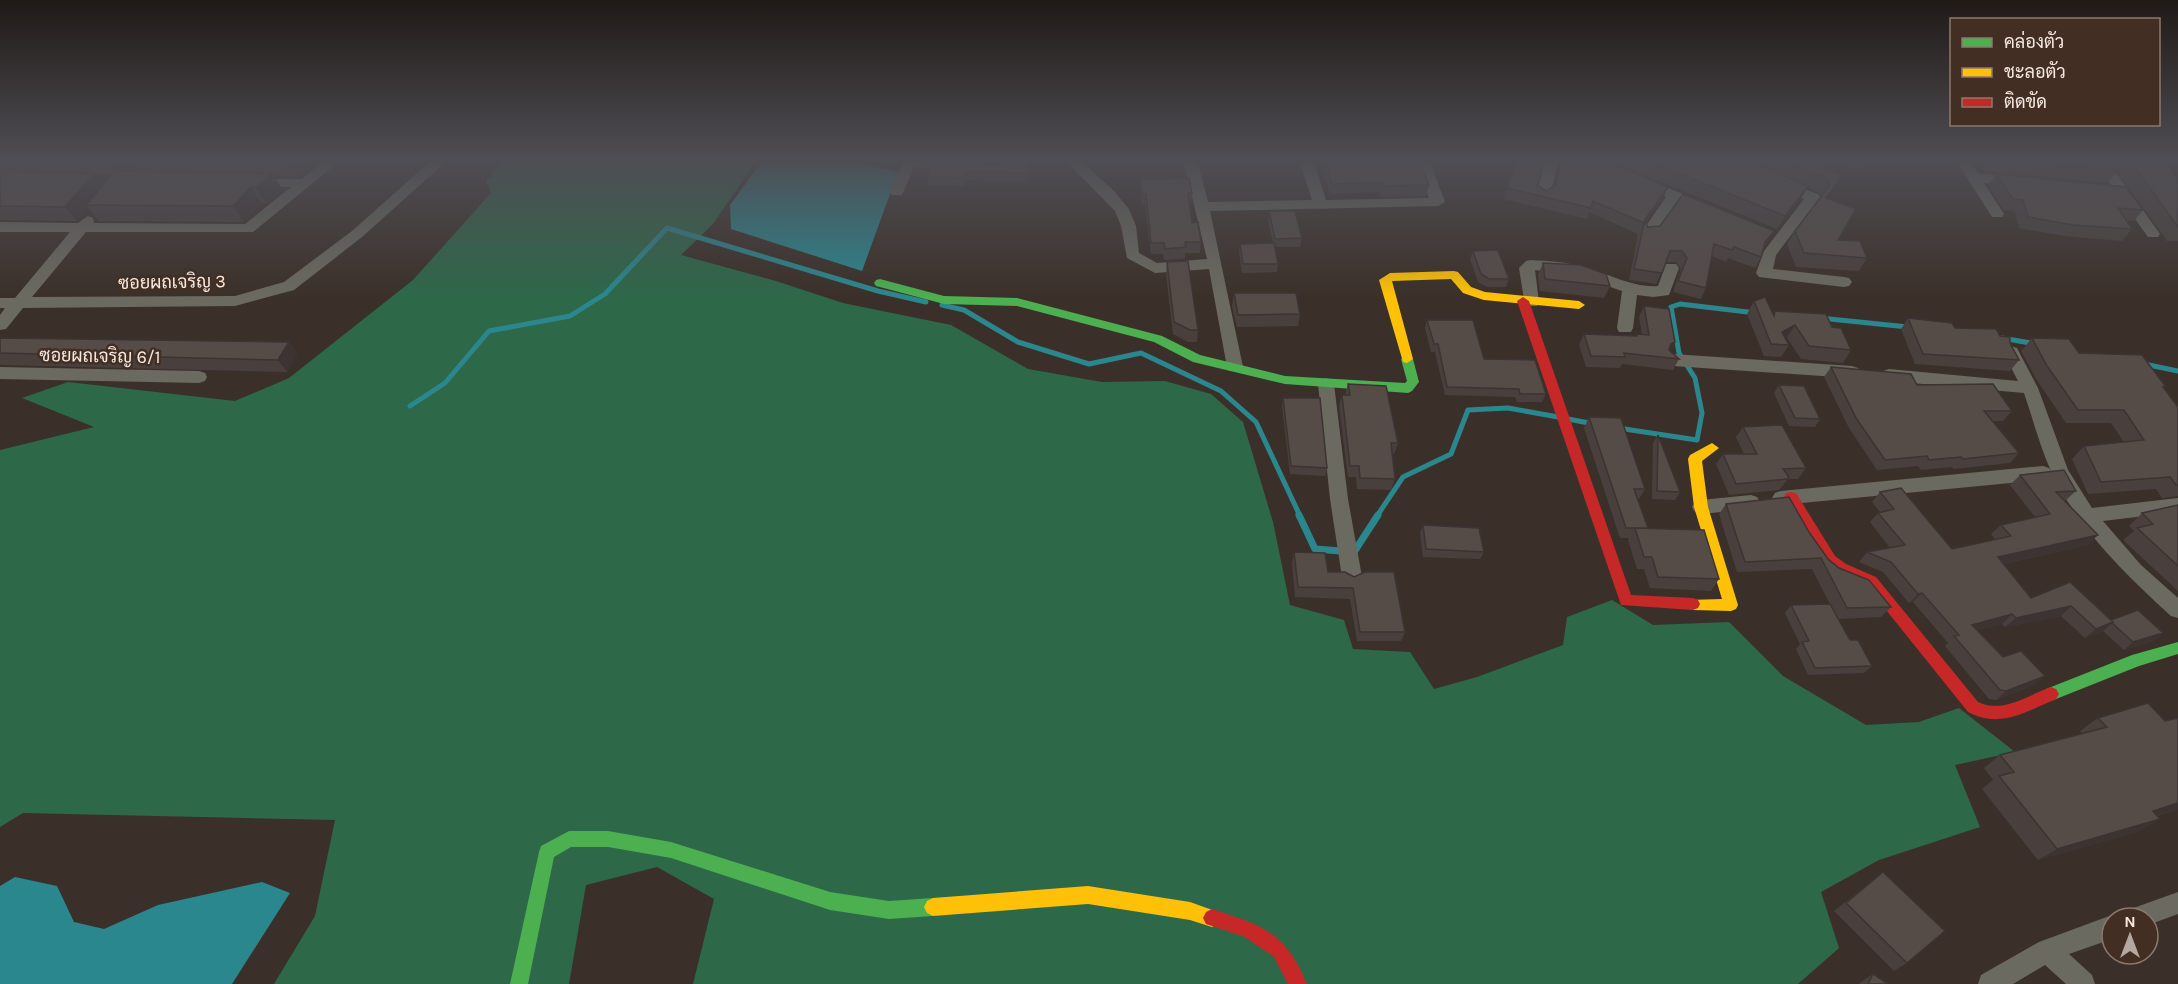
<svg xmlns="http://www.w3.org/2000/svg" width="2178" height="984" font-family="Karla,Sarabun,sans-serif">
<rect width="100%" height="100%" fill="#3b3029"/>
<!-- forest -->
<path fill="#2d6849" d="M506,159h251l-44,65 -32,31 95,26 67,22 108,22 77,44 74,13 63,-1 46,13 32,28 30,100 17,83 54,15 9,29 57,3 24,37 43,-12 86,-32 4,-28 45,-17 41,25 76,-3 54,54 83,49 53,-3 40,-14 56,44 -60,13 25,62 -101,33 -58,32 18,56 -41,36h-1105l21,-85 -57,-32 -71,18 -17,99h-295l41,-68 20,-96 -312,-7 -23,14v-377l94,-23 -72,-29 46,-16 167,19 54,-23 124,-98 78,-87 -5,-12z"/>
<!-- water -->
<path fill="#2b878e" d="M764,159h74l60,13 -36,99 -131,-42 -1,-24z
M15,877l42,9 17,36 30,7 54,-24 104,-23 28,11 -58,91h-232v-98z"/>
<g fill="none" stroke-linecap="round" stroke-linejoin="round">
<!-- stream-far1 -->
<path stroke="#2b878e" stroke-width="5" d="M942,305l22,5 54,32 71,22 52,-11 80,38 35,31 44,94
M1820,318l88,9
M2002,338l34,6
M2144,364l34,7
M410,406l35,-23 44,-52 81,-15 35,-22 62,-66 211,63 48,11
M1568,419l26,5
M1618,428l79,12 5,-27 -7,-35 -16,-25 -8,-46 9,-3 76,9
M1377,516l26,-39 48,-23 17,-44 40,-2 50,9"/>
<!-- stream -->
<path stroke="#2b878e" stroke-width="7" d="M1299,515l16,34 39,3 24,-37"/>
<!-- street -->
<path fill="#6b6a60" fill-rule="evenodd" d="M326,159h16l-89,73h-167l-54,65 203,-1 49,-14 68,-51 81,-72h16l-87,78 -68,53 -59,16 -212,2 -17,21 -6,1v-15l5,-7h-5v-10h15l55,-66h-70v-10l78,1 10,-7 5,2 1,5 151,1 46,-37 -37,-1 -5,-1 -2,-3 2,-3h53z
M904,159l51,2 7,4 -7,4 -41,-2 -12,28h-10l-2,-3z
M1064,159h15l35,32 15,18 7,17 3,27 18,10 50,-4 -24,-100h14l11,43 104,-2 -13,-41h14l13,41 103,-2 -14,-39h14l16,43 -7,4 -228,5 33,156 -2,4h-12l-2,-4 -18,-98 -54,4 -28,-15 -6,-32 -6,-15z
M1545,159h14l-9,37 -7,4 -7,-4z
M1955,159h14l9,14 45,6 2,3 -7,4 -34,-3 20,31 -2,3h-10z
M2092,159h14l52,72 2,3 -2,3h-10z
M1644,179l63,24 2,3 -7,5 -24,-9 -25,34h-10l-2,-3 25,-36 -27,-11 -2,-3 2,-3z
M1781,181l37,13 2,3 -44,58 -3,14 71,8 5,1 3,4 -3,4 -5,1 -85,-10 -3,-4 8,-22 40,-52 -28,-11 -2,-3 2,-3z
M1531,260c18,1 35,2 53,7 24,6 48,21 74,19l8,-22h10l3,4 -10,27 -16,2 -16,-2 -4,33 -2,4h-12l-2,-4 5,-37 -46,-16 -41,-5 4,32 -2,4h-12l-6,-38 7,-7z
M2011,346l6,2 21,40 30,82 24,38 86,-10v14l-75,9 38,44 37,33v20l-7,-2c-46,-42 -93,-87 -120,-145 -11,-24 -18,-52 -27,-78l-135,-12 -6,-2 -2,-4 2,-4 6,-2 129,12 -15,-29 2,-4z
M1673,354l179,12 6,2 2,4 -2,4 -6,2 -179,-12 -6,-2 -2,-4 2,-4z
M0,367l199,4 6,2 2,4 -2,4 -6,2 -199,-4z
M1326,378l6,2 2,4 14,115 14,78 -3,6 -7,2 -7,-2 -3,-6 -12,-78 -12,-115 2,-4z
M2043,466l6,2 3,5 -3,5 -6,2 -262,25 -6,-2 -3,-5 3,-5 6,-2z
M1751,495l6,2 3,5 -3,5 -6,2 -50,5 -6,-2 -3,-5 3,-5 6,-2z
M2178,892v22l-30,11v-7h-24l4,-8z
M2112,915l6,3h-6v21l-43,15 23,21 3,9h-29l-21,-19 -32,19h-35l3,-9 58,-33z"/>
<!-- fast -->
<path fill="#4caf50" fill-rule="evenodd" d="M880,279l64,17 73,2 145,38 38,19 85,21 120,7 2,-2 -6,-22 6,-4 6,4 6,23 -7,9 -4,2 -123,-9 -92,-22 -39,-20 -137,-36 -73,-2 -68,-18 -2,-3 2,-3z
M2178,642v12l-39,12 -88,35 -5,-2 -3,-5 3,-5 86,-34z
M569,831h39l63,11 159,50 59,9 44,-3 6,3 3,6 -3,6 -6,3 -44,3 -59,-9 -159,-52 -63,-11h-37l-17,10 -26,127h-18l29,-132 2,-6z"/>
<!-- slow -->
<path fill="#ffc107" fill-rule="evenodd" d="M1454,271l4,1 13,15 14,5 94,9 6,4 -6,4 -95,-9 -21,-7 -12,-14 -59,2 21,78 -6,4 -4,-1 -24,-82 11,-7z
M1712,443l7,5 -17,13 6,46 30,98 -2,4 -5,2 -38,-1 -5,-2 -2,-4 2,-4 34,-1 -28,-92 -6,-48 2,-4z
M1088,886l102,16 28,10 3,6 -3,6 -6,3 -22,-7 -102,-16 -155,12 -6,-3 -3,-6 3,-6 6,-3z"/>
<!-- jam -->
<path fill="#c62828" fill-rule="evenodd" d="M1523,297l6,4 102,294 62,3 5,2 2,4 -2,4 -5,2 -72,-5 -104,-304z
M1791,492l5,1 39,63 11,8 30,13 102,125c25,12 50,-7 73,-15l5,2 3,5 -3,5c-31,13 -55,30 -88,13l-102,-127 -30,-13 -11,-8 -41,-67 2,-4z
M1212,909c50,16 74,23 95,75h-19l-14,-27 -29,-20 -39,-13 -3,-6 3,-6z"/>
</g>
<!-- wall -->
<path fill="#49403d" fill-rule="evenodd" d="M0,159h323l-2,1h-11l-12,17 -24,-1 8,13 -15,15 -6,-1 -17,19 -145,-1 -11,-13 -11,13 -77,-1zM128,161l8,10h-17zM96,174h17l-9,10z
M957,159h73l-3,23 -60,-2 -2,6 -37,-1 -1,-8 76,-11 5,-2 -4,-2z
M1319,159h100l10,26 -3,11 -45,1 -2,-5 -49,2z
M1562,159h39l67,28 -5,11 -18,25 3,4 119,15 -3,5 -3,10 -6,11 -27,-10 -2,4 -14,-6 -6,32 -5,11 -28,-7 8,-23 -5,-7h-10l-10,22 -27,-4 9,-46 -49,-22 -2,7 -84,-20 13,-38 22,25 8,5 9,-5z
M1605,159h196l41,16 -15,23 11,42 29,18 -8,13 -63,-4 -9,-23 8,-13 26,-35 -2,-4 -11,-5 -8,13 -23,29z
M1840,159h39l-3,7 -7,-1 -3,5 -24,-2z
M1975,159h188l15,21v61h-11l-50,-70 -10,12 -126,-12z
M1996,174l147,36 -9,11h-8l6,8 -10,12 -58,-5 -45,-8 -4,-17 -11,-1 -16,-24z
M1140,180l52,13 -1,11h-1l2,19 9,19 -1,11h-15v6l-21,1 -1,-6h-12l-6,-49h-3l-2,-14z
M1269,211l33,27 -2,9h-25l3,17 -1,8 -35,1 -3,-21 1,-8 33,-1 -5,-23z
M1473,251l36,28 -3,8h-19l-9,-5 -8,-23z
M1167,262l31,68 -1,12h-9l-15,-8 -7,-60z
M1543,263l67,23 -6,12 -64,-7 -2,-16z
M1234,293l66,21 -2,12 -61,1 -5,-21z
M1754,301l19,13 2,-3 57,16 19,23 -8,13 -42,-4 -14,-21h-2l4,7 -8,12 -17,-1 -17,-42z
M1644,306l26,46 9,7 -6,11 -51,-6 -2,4 -34,-1 -7,-22 5,-11 51,2 1,-2h6l-3,-17z
M1908,318l47,10 45,8 10,7 9,17 -9,11 -95,-7 -14,-35z
M1427,320l57,39 62,35 -4,8h-25l-2,-5 -70,-2 -10,-43h-4l-6,-24z
M0,338l289,4 8,12 -10,18 -287,-7z
M2032,338l47,15 87,34 -2,2 14,18v89l-16,2 -6,-9 -68,5 -16,-35 12,-13 40,-4 -13,-19h-45l-30,-44 -15,-28z
M1831,367l86,18 95,26 -9,10h-11l27,32 -9,10 -56,6 -2,-2 -31,3 -3,-4 -41,4 -28,-42 -25,-51z
M1348,384l50,59 -4,11h-2l3,25 -4,11 -34,-1 -1,-12h-8l-9,-71 3,-11h3z
M1779,385l41,34 -5,8 -26,-1 -15,-33z
M1283,398l44,70 -2,8 -35,-2 -8,-68z
M1589,417l56,72 -6,10h-2l11,29 71,51 -8,12 -61,-3 -6,-19h-7l-9,-29 1,-2h-9l-36,-110z
M1743,427l63,41 -8,11h-10l-9,11 -50,5 -13,-31 7,-10h21l-8,-17z
M1658,435l22,57 -5,8 -23,-1 1,-56z
M2020,475l56,16 -10,9 -2,1 34,34 -11,10 -84,19 28,34 39,-16 41,38 52,13 -10,8 -29,9 -21,-19 -18,7 -24,-22 -56,11 -3,-3 -25,6 26,27 31,28 -38,15 -7,-1 -44,-53 3,-3 -35,-41 -4,1 -26,-31 -24,-10 8,-10 23,-4 -20,-26 8,-9 2,-1 -8,-10 8,-10 72,57 43,-10 -4,-5 10,-9 34,-8 -25,-32z
M1726,504l83,28 19,27 63,48 -10,10 -43,2 12,21 22,26 -8,7 -56,2 -12,-26 4,-5 -15,-31 6,-8 39,-1 -18,-35 -75,3 -18,-58z
M2178,505v86l-55,-51 11,-9 -5,-5 13,-13z
M1423,525l61,27 -4,7 -57,-2 -3,-24z
M1294,552l34,20 26,5 51,55 -4,9h-44l-7,-42 -55,-2 -3,-34z
M2098,718l67,3 13,-3v91l-21,7 -17,15 -102,29 -56,-71 11,-9 -9,-12 16,-13 82,-22 -2,-2z
M1883,872l24,91 -13,8 -60,-60z
M1873,974l15,10h-29l2,-2z"/>
<!-- shaded-wall -->
<path fill="#3c3432" d="M129,159l-12,15 -11,-14z
M292,159h18v1l-12,17 -8,-14z
M1029,159h1l-3,23v-9z
M966,172l1,8 -2,6 -1,-8z
M95,173l11,14 -20,18 2,3 -11,13 -12,-14z
M272,173l10,16 -15,15 -11,-17z
M1808,186l-8,14 -23,29 8,-13z
M251,187l10,16 -17,19 -11,-16z
M1668,187l-5,11 -20,29v-4z
M1795,325l-8,13 -12,7 7,-13z
M289,342l8,12 -10,18 -9,-12z
M1675,342l-5,11 -5,2 6,-11z
M2098,535l-11,10 -99,22 10,-10z
M1922,593l-9,9 -4,1 9,-9z
M2071,606l-10,10 -56,11 11,-9z
M2012,614l-10,10 -40,10 10,-9z
M2113,622l-11,10 -17,6 11,-9z
M2163,633l-10,8 -29,9 9,-8z
M2045,676l-11,9 -38,15 10,-9z
M2178,803v6l-45,14 20,-12z
M2160,819l-20,12 -102,29 19,-11z"/>
<!-- building -->
<path fill="#554b47" stroke="#3c3432" stroke-width="1.5" d="M127,159h165l-2,4z
M1012,159h17l-2,14 -61,-1 -2,6 -37,-1 4,-15 72,4 9,-4z
M1324,159h95l10,26 -46,1 -1,-4 -50,2z
M1563,159h38l67,28 -24,34 4,6 12,-1 23,-32 91,37 -9,11 -4,15 -27,-10 -2,3 -18,-6 -8,44 -28,-7 9,-23 -5,-7h-12l-8,22 -28,-4 10,-46 -51,-22 -2,7 -84,-20 9,-27 26,5 -4,20 8,5 10,-6z
M1644,159h99l65,27 -23,30z
M1778,159h23l41,16 -16,23 30,11 -18,31 22,1 7,17 -63,-5 -9,-22 35,-46 -3,-7z
M2002,159h107l8,11z
M2129,159h34l15,21v47z
M0,171l95,2 -30,34 -65,-1z
M115,171l157,2 -16,14h-5l-18,19 -147,-1z
M1996,174l130,13 17,23 -25,-2 14,21 -59,-4 -45,-8 -5,-17 -10,-1z
M1189,178l3,15h-4l4,30 6,-1 3,20h-16l1,5 -21,2 -1,-6h-13l-5,-49h-4l-2,-14z
M1269,211h26l7,27 -27,1z
M1274,243l4,21h-35l-3,-20z
M1498,250l11,29h-20l-8,-5 -8,-23z
M1188,261l10,69h-8l-16,-8 -7,-60z
M1543,263l38,2 25,9 4,12 -65,-7z
M1234,293h62l4,21 -62,1z
M1765,297l9,19 1,-5 51,3 6,13 9,1 10,22 -42,-4 -14,-21 -13,7 7,13 -18,-1 -17,-43z
M1644,306l25,3 6,33 -4,2 -2,6 10,9 -55,-6 1,4 -34,-1 -7,-22 53,2 -1,-2 13,1z
M1908,318l44,5 3,5 41,1 4,7 10,1v6l9,17 -96,-6z
M1427,320h46l11,39 51,1 11,34h-26l-1,-5 -72,-2 -9,-43h-4z
M0,338l289,4 -11,18 -278,-7z
M2032,338l37,1 10,14 63,2 24,32h-3l15,20v78h-2l-6,-8 -69,5 -17,-36 60,-6 -20,-30h-46l-31,-44z
M1831,367l80,7 6,11 76,-1 19,27h-28l35,42 -56,6 -2,-2 -32,3 -2,-4 -42,4 -29,-42z
M1348,384l38,2 12,57h-7l4,36 -35,-1 -1,-12h-9l-8,-71h8z
M1779,385l25,1 16,33 -25,-1z
M1283,398h37l7,70 -36,-2z
M1589,417l32,1 24,71h-11l14,39h-22z
M1782,425l24,43 -23,1 6,8 -2,2 -51,5 -13,-30h34l-14,-27z
M1658,435l22,57 -23,-1z
M2064,470l12,21 -20,1 42,43 -100,22 33,41 39,-16 43,40 -17,7 -25,-23 -55,12 -4,-4 -40,11 31,32 18,-6 24,25 -39,15 -6,-1 -46,-54 5,-1 -37,-42 -4,1 -27,-32 -24,-10 38,-7 -27,-32 16,-4 -14,-17 21,-4 51,61 59,-13 -10,-11 49,-11 -30,-39z
M1789,497l20,35 19,27 11,9 30,12 22,27 -44,1 -26,-50 -76,4 -19,-58z
M2178,505v61l-41,-38 16,-4 -11,-11z
M1423,525l56,3 5,24 -58,-3z
M1635,528l69,2 15,49 -61,-2 -6,-20h-8z
M1294,552l31,1 3,19h17l9,5 11,-5h29l11,60h-45l-7,-44 -55,-1z
M1830,604l20,36h8l14,26 -57,2 -13,-26 7,-1 -18,-36z
M2138,610l25,23 -30,9 -21,-19 1,-1 -2,-2z
M2148,703l17,18 13,-3v85l-25,8 7,8 -103,30 -58,-73 15,-4 -14,-17 107,-28 -9,-9z
M1883,872l62,59 -38,32 -61,-60z
M1873,974l15,10h-20z"/>
<!-- sky -->
<linearGradient id="sky" x2="0" y2="1"><stop stop-color="#201a17"/><stop offset="0.54" stop-color="#4f4e54"/><stop offset="1" stop-color="#4f4e54" stop-opacity="0"/></linearGradient>
<rect width="2178" height="297" fill="url(#sky)"/>
<g text-anchor="middle" dominant-baseline="central" stroke-width="5" stroke-linejoin="round" paint-order="stroke">
<!-- street labels -->
<g font-size="18" fill="#f6e9e1" stroke="#422e22">
<text transform="translate(172 282) rotate(-1)">ซอยผถเจริญ 3</text>
<text transform="translate(100 356) rotate(1)">ซอยผถเจริญ 6/1</text>
</g>
</g>
<!-- legend -->
<rect x="1950" y="18" width="210" height="108" fill="#422e22" stroke="#8a796e" stroke-width="1.5"/>
<rect x="1962" y="38" width="30" height="9" fill="#4caf50" stroke="#8a796e" stroke-width="1.5"/>
<text x="2004" y="48" font-size="18" fill="#f6e9e1">คล่องตัว</text>
<rect x="1962" y="68" width="30" height="9" fill="#ffc107" stroke="#8a796e" stroke-width="1.5"/>
<text x="2004" y="78" font-size="18" fill="#f6e9e1">ชะลอตัว</text>
<rect x="1962" y="98" width="30" height="9" fill="#c62828" stroke="#8a796e" stroke-width="1.5"/>
<text x="2004" y="108" font-size="18" fill="#f6e9e1">ติดขัด</text>
<!-- north arrow -->
<g transform="translate(2130 936)"><circle r="28" fill="#422e22" stroke="#8a796e" stroke-width="1.5"/>
<path d="M0-4.5L10 22L0 15L-10 22Z" fill="#b5a8a1"/>
<text y="-9" font-size="16" font-weight="bold" text-anchor="middle" fill="#f6e9e1">N</text>
</g>
</svg>
